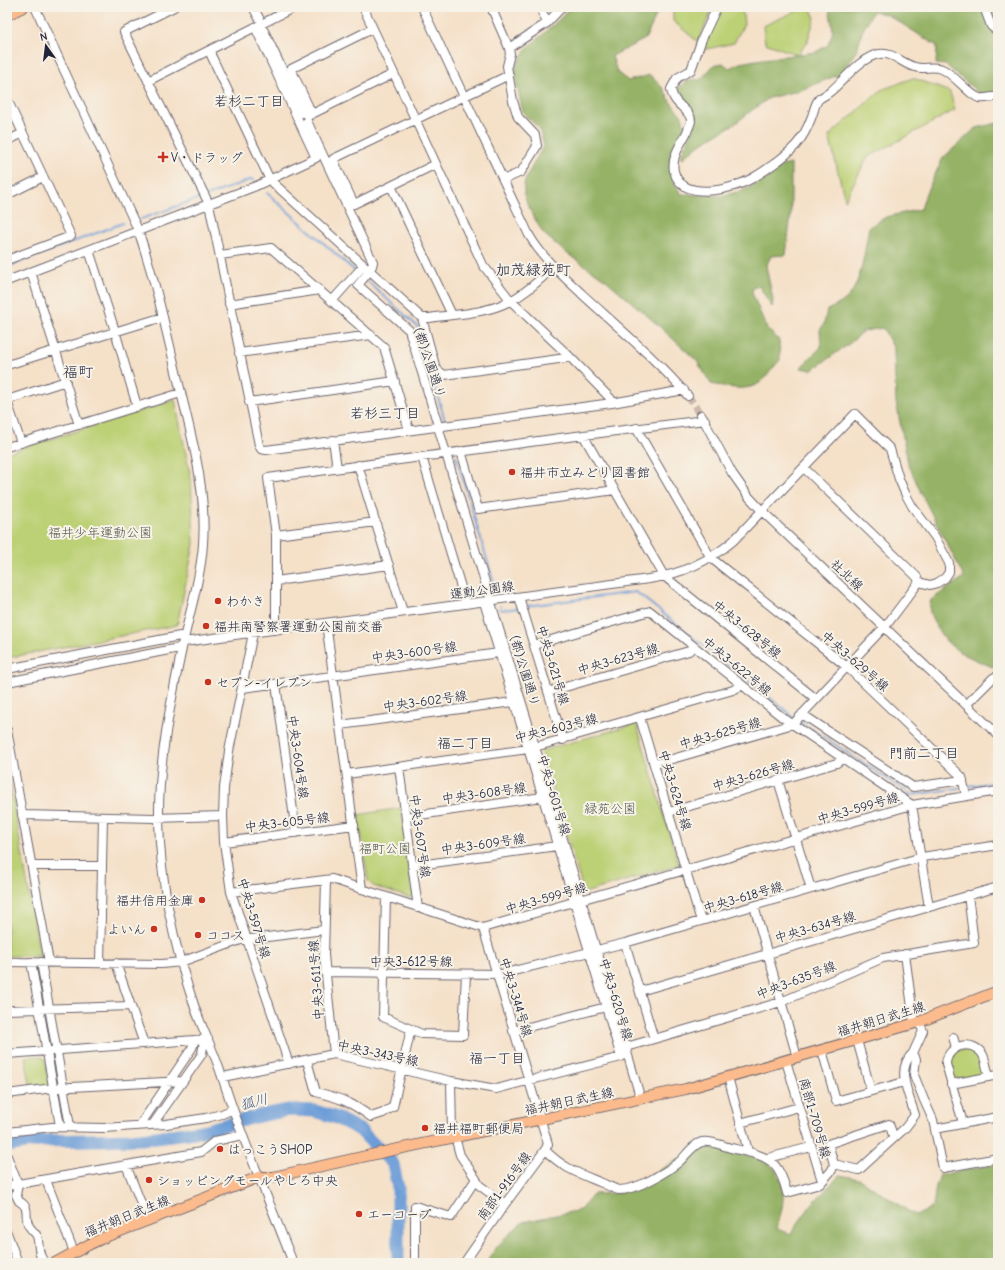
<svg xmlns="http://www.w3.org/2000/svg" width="1005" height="1270" font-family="'Comic Neue','Klee One',sans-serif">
<rect width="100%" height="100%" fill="#f7f3e8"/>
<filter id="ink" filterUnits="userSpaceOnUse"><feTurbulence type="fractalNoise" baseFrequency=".025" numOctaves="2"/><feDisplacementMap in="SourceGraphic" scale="8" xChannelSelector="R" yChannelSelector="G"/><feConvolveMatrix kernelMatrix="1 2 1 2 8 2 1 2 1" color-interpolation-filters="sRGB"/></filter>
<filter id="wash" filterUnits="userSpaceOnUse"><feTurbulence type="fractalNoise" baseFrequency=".012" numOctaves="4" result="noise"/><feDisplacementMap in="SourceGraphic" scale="16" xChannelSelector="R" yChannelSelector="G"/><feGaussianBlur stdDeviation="0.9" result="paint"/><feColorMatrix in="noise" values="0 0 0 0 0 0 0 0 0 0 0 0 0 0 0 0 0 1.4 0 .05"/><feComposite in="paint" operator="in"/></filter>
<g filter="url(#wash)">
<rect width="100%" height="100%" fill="#f5e0c8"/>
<!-- green -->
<path fill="#bcd074" stroke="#6f7958" d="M673,7h40l-15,35 -25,-21z
M720,7h22l2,17 -10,19 -36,8z
M805,7h5l5,11 -8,24 -9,13 -33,-12 -2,-17z
M913,78l37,14 5,18 -88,48 -22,42 -16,-64 52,-46z
M175,400l16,79 3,65 -17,81 -170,33v-205z
M635,724l2,1 42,140 -95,28 -43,-142z
M7,767l33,189h-33z
M401,808l12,88 -3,2 -37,-12 -5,-5 -10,-66z
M971,1049l9,7 4,16 -1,2 -29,6 -2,-2 -3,-19 9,-9z
M41,1056l4,3 4,24 -3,4 -15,2 -6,-32z"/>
<!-- forest -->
<path fill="#95b266" stroke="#5c6a50" d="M572,7h87l-7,18 -7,14 -33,17 5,16 11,9 22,-6 13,13 8,15 11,13 3,12c-15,29 -22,36 -4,66l40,2 21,-5 22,-10 18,-15 9,-2v50l-5,41 -15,1 -5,10 7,34 -1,7 -13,-21 -6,2 -1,5 15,36 12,11 1,20c-6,6 -12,15 -18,21 -14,12 -35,6 -51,3l-14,-23 -38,-35 -53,-46 -41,-28 -22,-19 -15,-26 -4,-13v-10l4,-10 16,-29 -5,-17 -16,-15 -8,-37v-9l11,-18 24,-21z
M829,7h153l16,26v60l-18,1 -34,-29 -10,-1 1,-18 -49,-31 -15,-4 -11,21 -5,18 -17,24 -39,16 -32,8 -18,13 -15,12 -39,23 -15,13v-6l14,-31 -3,-12 -14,-11 -1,-10c6,-6 12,-11 22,-9l14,-15 9,-2 6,5 11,-5 16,-3 60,-8 12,-7 5,-14z
M987,7h11v22l-5,-4z
M998,123v544l-3,1c-26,-11 -47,-17 -60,-44 -5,-11 -7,-12 -4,-24l33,-23 -43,-84 -13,-30 -12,-61 -2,-53 -11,-21 -19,3 -15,13 -37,26 -12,-2 21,-21 -1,-17 4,-6 3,-14c6,-3 14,-6 19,-11 16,-14 19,-52 23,-72l17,-10 35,-8 5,-16 17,-35 33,-30z
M708,1145c15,4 55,11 64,21 8,8 12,21 11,32 0,10 -4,21 -6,31l13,5 22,-30 28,-29 19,4 57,37 17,-9 3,-21 4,-11 58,-11v99h-511l9,-15 13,-14 14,-12 57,-12 14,-16 26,-1 81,-47z"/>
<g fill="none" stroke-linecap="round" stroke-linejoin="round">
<!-- stream -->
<path stroke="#6d9dd7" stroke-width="2" d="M267,193l88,78
M207,196l45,-17 2,2
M141,219l62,-22
M7,267l116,-44
M365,279l52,47 28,95
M456,456l41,137
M500,606l1,4 18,-2
M526,606l110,-14 159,126
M799,721l113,74 47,-7
M968,786l30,-4"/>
<!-- river -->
<path stroke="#6d9dd7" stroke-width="13" d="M7,1146l31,-5 103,-2 61,-8 61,-16 26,-5 26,1 22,7 23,12 33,34 5,24v75"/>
</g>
</g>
<g filter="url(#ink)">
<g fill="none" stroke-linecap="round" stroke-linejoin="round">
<!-- minor-tunnel -->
<path stroke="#cbbaac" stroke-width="8" stroke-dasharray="8 4" stroke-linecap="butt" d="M688,396l13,19"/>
<!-- minor casing -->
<g stroke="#6c646c" stroke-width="10">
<path id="minor" d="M35,7l103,223c17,49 28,100 40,150 13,55 29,108 25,164 -2,32 -12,63 -19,95 -12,57 -26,121 -25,180 1,64 15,128 36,189 7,20 17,39 24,60 7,20 13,40 21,60 17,46 36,90 53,135
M174,7l-50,25 85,172 50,241 2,4 5,1 346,-47 72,-13
M253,7l6,11
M363,7l120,258 28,36 58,55 42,43 1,4
M422,7l107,228c14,24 33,40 53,59 36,33 74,65 106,102
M491,7l18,41
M540,7l7,16
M717,7l-15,32 -11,31 -14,8 -6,11c2,17 20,20 20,32 0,3 -3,7 -4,11 -6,12 -16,25 -13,39 7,31 57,19 77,8 14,-8 34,-22 45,-34 8,-9 12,-18 16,-29 2,-5 3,-13 7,-17 4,-3 9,-5 12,-8 13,-11 30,-34 48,-37 15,-2 23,10 36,13 8,3 18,-2 27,2 12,5 28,27 38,29 6,1 12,-2 18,-1
M984,7l7,19 7,6
M264,31l39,82
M211,50v5l59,125 152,138h7c27,-4 56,-4 81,-17 17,-8 30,-22 44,-34
M148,81l147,-74
M7,99l64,137 -64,24
M312,114l-21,-45 81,-40
M308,116l85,-42
M307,121l66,141 -1,4
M7,141l16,-8
M436,164l-82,40 -21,-45 176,-84
M503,180l18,-8 16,-26 -2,-11 -17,-18 -5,-16 -6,-35 3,-12 -1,-6 38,-25 15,-16
M391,186l61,129
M7,195l36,-18
M89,250l26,81 22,75
M220,255l51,-7 113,99 25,83
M31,272l48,153
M367,274l-9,11 51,45 28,92
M7,281l249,-95 60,-28 -61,-131
M332,301l32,-36
M229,304l91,-14
M422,318l14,51 8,6 122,-17 3,-2
M239,353l132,-18
M7,365l156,-48
M7,400l59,-19
M7,401l14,42
M249,402l146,-21
M701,415l31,58 17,24 14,15 235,223
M636,428l75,130 136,109 115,110 4,19
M439,430l6,20
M583,435l81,141 152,123
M333,440l4,28
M7,447l174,-54
M461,451l17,58 137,-19
M422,457l44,147
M447,457l42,138
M358,465l45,147
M276,535l100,-13
M276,581l113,-16
M519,597l44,143
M492,606l42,137
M326,623l36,266 121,39 3,-1 426,-122 86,-14
M276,630v-95l-8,-57 292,-40 145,-18
M253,633l-24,118 -5,37 -1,28 1,26 7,50 58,172
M184,642l465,-63c33,-5 59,-17 84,-38l122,-127 35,35 9,30 6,14 7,13 23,31 14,26v9l-4,6 -8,5 -7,2 -11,-3
M534,645l116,-34 132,106 130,88 17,102
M7,669l173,-33 4,6
M7,682l172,-34 5,-6
M276,684l20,149
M243,688l256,-35
M548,692l141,-41 4,-5
M966,705l27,-27 5,-2
M802,714l111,73 50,-7
M640,718l61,203
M340,725l173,-23
M7,730l42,232
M537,753l43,143
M655,764l138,-40 95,-101 31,-41 -2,-5 -113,-109
M399,767l19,141
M347,774l181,-25 205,-59 8,-4
M778,780l33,109
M669,812l168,-49 6,-5
M22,815l132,3 69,-2
M406,817l136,-20
M224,842l130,-17
M32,866h70
M412,866l145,-20
M326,880l-2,75 10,99
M231,892l101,-13 30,10
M386,897l-3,120 39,17 41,1 3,-61
M583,906l12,40
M754,906l43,151
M625,943l29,96 127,-37 102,-44 91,-15 -6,-48
M598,954l41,139
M905,954l9,69
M7,962l155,2 19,-2 65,-24 5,1 73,-9
M31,962l29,164
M41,962l29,164
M100,963l3,-146
M116,963l28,81
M325,972l177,2 123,-31 297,-86 76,-12
M640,991l358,-104
M7,1010l124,-4
M919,1022l4,9 -10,22 3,6 -2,16 10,25 9,20 10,48 55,-10
M513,1031l93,-24
M953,1037l3,10
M857,1040l14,51
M626,1047l28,-8
M822,1050l14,51 68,-19
M7,1054l201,-15
M307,1061l9,31c24,6 35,10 55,25l12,-4 10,-6 18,-78
M786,1061l36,120
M223,1077l111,-23 117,27 45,8 125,-32 -137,-455
M728,1077l20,74
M451,1081l1,51
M951,1084l47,-9
M7,1094l46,-6 130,-7
M740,1123l59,-16
M963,1123l-17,-59c1,-19 26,-26 37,-9 3,6 4,15 6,22
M153,1124l49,-70 2,-14
M140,1125l52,-77 3,-8
M935,1129l63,-12
M7,1132l45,-5 52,1 62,-4 40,-6 16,-4 11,-5
M457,1144l3,11 16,24
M545,1150c19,19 33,23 57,33 5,2 12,6 17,7 18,0 46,-17 60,-28 7,-6 14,-18 23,-20 10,-2 20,4 29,6 34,8 47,8 56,45l33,-9 12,-14 2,-6
M7,1156l11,28 -2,11 3,6c13,8 4,14 10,25 2,4 6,6 8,10 3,9 0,21 9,27
M768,1158l43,-11
M834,1164l25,6 46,-42 10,-13c-6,-20 -20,-46 -2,-62
M834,1164l-6,-20 61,-20 5,14
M126,1165l22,56
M46,1180l28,72
M7,1186l194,-34 14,-11 28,-6
M7,1233l11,30
M415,1263v-57l36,11 25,-38 3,6 26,19
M464,1263l41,-59 40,-54 3,-6 -65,-216"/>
</g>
<!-- major casing -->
<g stroke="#6c646c" stroke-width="12">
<path id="major" d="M7,15l16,-8
M55,1263l35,-19 15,-7 154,-60h14l120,-27 293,-61 233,-67 79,-31"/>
</g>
<!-- minor -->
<use href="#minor" stroke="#fff" stroke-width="8"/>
<!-- major -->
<use href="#major" stroke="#fbbb8d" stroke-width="10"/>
</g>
</g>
<!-- markers -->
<g fill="#c8321e" stroke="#f7f3e8" stroke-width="1.5">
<path d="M161 151h4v4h4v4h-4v4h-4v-4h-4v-4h4z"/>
<circle cx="512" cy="472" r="4"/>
<circle cx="218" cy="601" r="4"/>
<circle cx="206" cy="626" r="4"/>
<circle cx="208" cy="682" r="4"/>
<circle cx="202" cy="900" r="4"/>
<circle cx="154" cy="929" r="4"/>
<circle cx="198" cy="935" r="4"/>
<circle cx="425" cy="1128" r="4"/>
<circle cx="220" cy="1149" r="4"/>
<circle cx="149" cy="1180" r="4"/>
<circle cx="359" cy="1214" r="4"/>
</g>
<g text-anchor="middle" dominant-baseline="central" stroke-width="4" stroke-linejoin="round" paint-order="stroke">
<!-- poi labels -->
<g font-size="13" fill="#22223b" stroke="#f7f3e8" text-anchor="start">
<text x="171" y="157">V・ドラッグ</text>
<text x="520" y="472">福井市立みどり図書館</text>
<text x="226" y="601">わかき</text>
<text x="214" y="626">福井南警察署運動公園前交番</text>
<text x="216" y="682">セブン-イレブン</text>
<text x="194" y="900" text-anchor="end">福井信用金庫</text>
<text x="146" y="929" text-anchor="end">よいん</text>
<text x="206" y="935">ココス</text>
<text x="433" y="1128">福井福町郵便局</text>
<text x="228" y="1149">はっこうSHOP</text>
<text x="157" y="1180">ショッピングモールやしろ中央</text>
<text x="367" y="1214">エーコープ</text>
</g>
<!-- street labels -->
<g font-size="13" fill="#22223b" stroke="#f7f3e8">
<text transform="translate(430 363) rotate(71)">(都)公園通り</text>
<text transform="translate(847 575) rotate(43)">社北線</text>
<text transform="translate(482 590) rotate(-8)">運動公園線</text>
<text transform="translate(747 629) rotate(39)">中央3-628号線</text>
<text transform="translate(414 652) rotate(-8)">中央3-600号線</text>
<text transform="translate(618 659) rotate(-16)">中央3-623号線</text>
<text transform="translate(855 661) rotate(41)">中央3-629号線</text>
<text transform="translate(553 665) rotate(73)">中央3-621号線</text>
<text transform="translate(737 666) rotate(39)">中央3-622号線</text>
<text transform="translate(525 671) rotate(73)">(都)公園通り</text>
<text transform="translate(425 701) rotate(-8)">中央3-602号線</text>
<text transform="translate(556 728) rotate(-14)">中央3-603号線</text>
<text transform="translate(720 733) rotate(-16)">中央3-625号線</text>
<text transform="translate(298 757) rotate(82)">中央3-604号線</text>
<text transform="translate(753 775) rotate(-16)">中央3-626号線</text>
<text transform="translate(675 790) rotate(73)">中央3-624号線</text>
<text transform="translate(484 793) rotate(-8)">中央3-608号線</text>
<text transform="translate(554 795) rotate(73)">中央3-601号線</text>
<text transform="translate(858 808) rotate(-16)">中央3-599号線</text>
<text transform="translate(287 822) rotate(-7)">中央3-605号線</text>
<text transform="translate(420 836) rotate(82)">中央3-607号線</text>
<text transform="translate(483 844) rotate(-8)">中央3-609号線</text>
<text transform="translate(743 897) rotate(-16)">中央3-618号線</text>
<text transform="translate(546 898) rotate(-16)">中央3-599号線</text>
<text transform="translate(254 918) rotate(73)">中央3-597号線</text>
<text transform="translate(815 927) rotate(-16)">中央3-634号線</text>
<text x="411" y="961">中央3-612号線</text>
<text transform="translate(316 980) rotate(-94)">中央3-611号線</text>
<text transform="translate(796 980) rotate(-21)">中央3-635号線</text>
<text transform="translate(516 997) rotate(73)">中央3-344号線</text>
<text transform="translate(616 999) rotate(73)">中央3-620号線</text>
<text transform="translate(881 1019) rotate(-17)">福井朝日武生線</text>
<text transform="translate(378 1053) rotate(12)">中央3-343号線</text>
<text transform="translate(569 1101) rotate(-12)">福井朝日武生線</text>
<text transform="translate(815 1118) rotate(74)">南部1-709号線</text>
<text transform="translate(504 1186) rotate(-54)">南部1-916号線</text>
<text transform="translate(127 1216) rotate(-22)">福井朝日武生線</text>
</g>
<!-- park labels -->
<g font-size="13" fill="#50564c" stroke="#f7f3e8">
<text x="100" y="532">福井少年運動公園</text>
<text x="610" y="808">緑苑公園</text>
<text x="385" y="848">福町公園</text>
</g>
<!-- neighbourhood labels -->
<g font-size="14" fill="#22223b" stroke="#f7f3e8">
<text x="249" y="101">若杉二丁目</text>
<text x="385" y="413">若杉三丁目</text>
<text x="465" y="743">福二丁目</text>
<text x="924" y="753">門前二丁目</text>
<text x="497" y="1058">福一丁目</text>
</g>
<!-- water labels -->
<g font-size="14" font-style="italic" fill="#405379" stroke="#f7f3e8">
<text transform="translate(254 1102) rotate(-14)">狐川</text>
</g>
<!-- quarter labels -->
<g font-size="15" fill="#22223b" stroke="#f7f3e8">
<text x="533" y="270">加茂緑苑町</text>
<text x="78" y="372">福町</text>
</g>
</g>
<!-- margin -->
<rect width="1005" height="1270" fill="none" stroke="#f7f3e8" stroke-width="24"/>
<!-- north arrow -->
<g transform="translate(46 46) rotate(346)" stroke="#f7f3e8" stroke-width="3" paint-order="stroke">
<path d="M0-3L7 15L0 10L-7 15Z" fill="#22223b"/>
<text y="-6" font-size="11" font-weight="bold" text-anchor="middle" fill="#22223b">N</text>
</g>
</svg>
